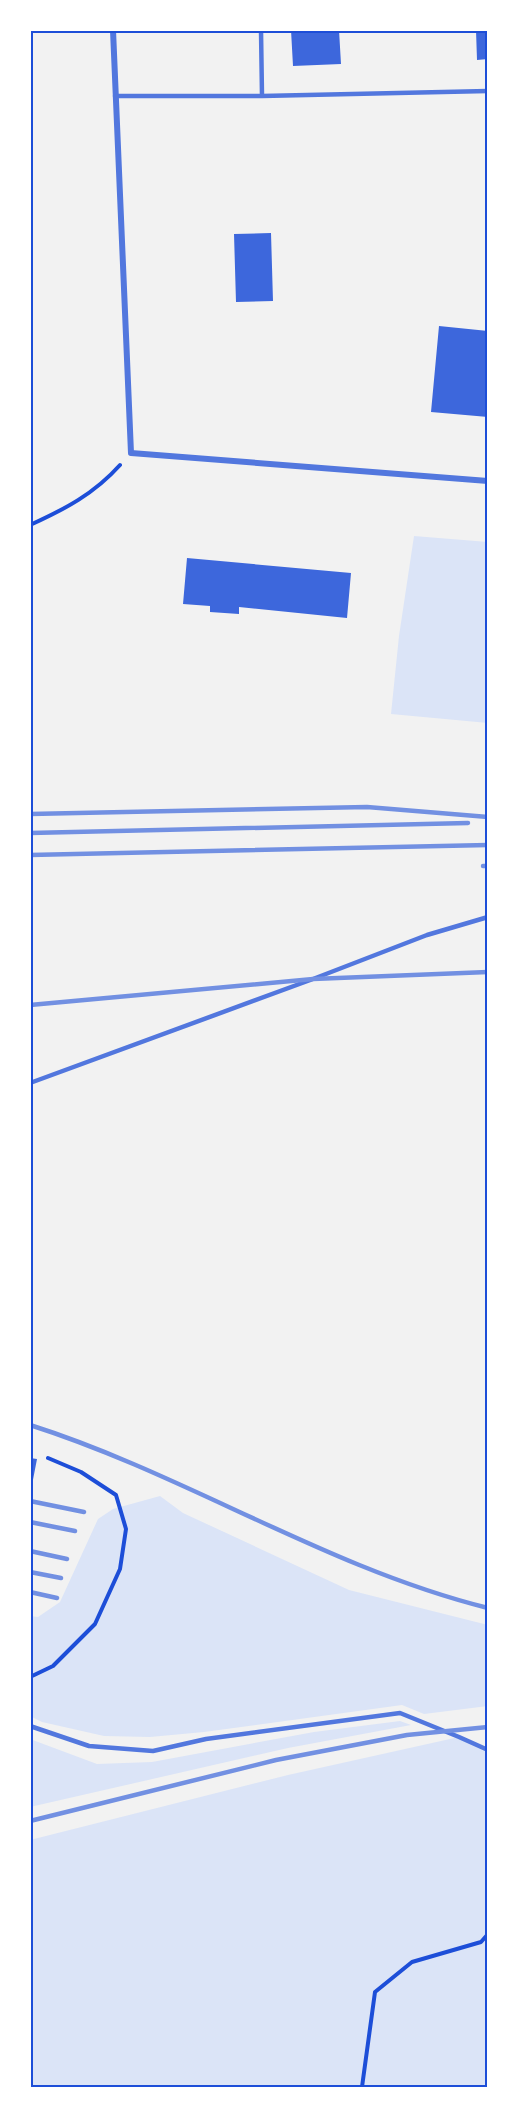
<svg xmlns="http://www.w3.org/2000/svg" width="518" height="2117" font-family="Commissioner,sans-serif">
<rect width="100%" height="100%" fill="#f2f2f2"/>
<!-- green -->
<path fill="#dbe4f7" d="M414,536l74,6v181l-97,-9 8,-78z
M160,1496l23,17 166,77 139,35v81l-64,8 -22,-9 -198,27 -54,5 -46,-1 -62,-14 -12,-6v-100l8,1 22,-15 38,-83 15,-10z
M400,1721l11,4 -123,23 -258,59v-68l67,25 55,-2 162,-30z
M459,1737l29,13v337h-458v-247l258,-65z"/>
<!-- building -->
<path fill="#3d67dc" d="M291,30h48l2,34 -48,2z
M476,30h12v29l-11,1z
M271,233l2,68 -37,1 -2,-68z
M439,326l49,5v86l-57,-5z
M187,558l164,15 -4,45 -108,-11v7l-29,-2v-6l-27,-2z
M30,1458l7,1 -6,31h-1z"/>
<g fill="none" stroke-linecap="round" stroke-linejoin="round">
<!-- path -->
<path stroke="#1d4ed8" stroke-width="4" d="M30,525c35,-16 64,-31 90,-60
M30,1677l23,-11 42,-42 25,-55 6,-40 -10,-34 -35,-23 -33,-14
M362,2087l13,-95 37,-30 69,-20 7,-8"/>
<!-- service -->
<path stroke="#5277de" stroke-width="4.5" d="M261,30l1,66
M115,96h147l226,-5
M30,1083l283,-104 114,-44 61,-18
M30,1726l59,20 64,5 53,-12 194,-26 59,24 29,13"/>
<!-- minor -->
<path stroke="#5277de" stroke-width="6" d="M113,30l18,423 357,28"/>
<!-- rail -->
<path stroke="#7290e2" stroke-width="4.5" d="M30,814l337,-7 121,10
M30,833l438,-10
M30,855l458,-10
M483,866h5
M30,1005l283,-26 175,-7
M30,1425c157,50 297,143 458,183
M30,1501l54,11
M30,1522l45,9
M30,1551l37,8
M30,1572l31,6
M30,1592l27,6
M30,1821l246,-61 131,-25 81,-8"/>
</g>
<!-- border -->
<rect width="518" height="2117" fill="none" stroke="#ffffff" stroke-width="63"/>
<rect x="32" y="32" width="454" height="2054" fill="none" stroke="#1d4ed8" stroke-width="2"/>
</svg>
